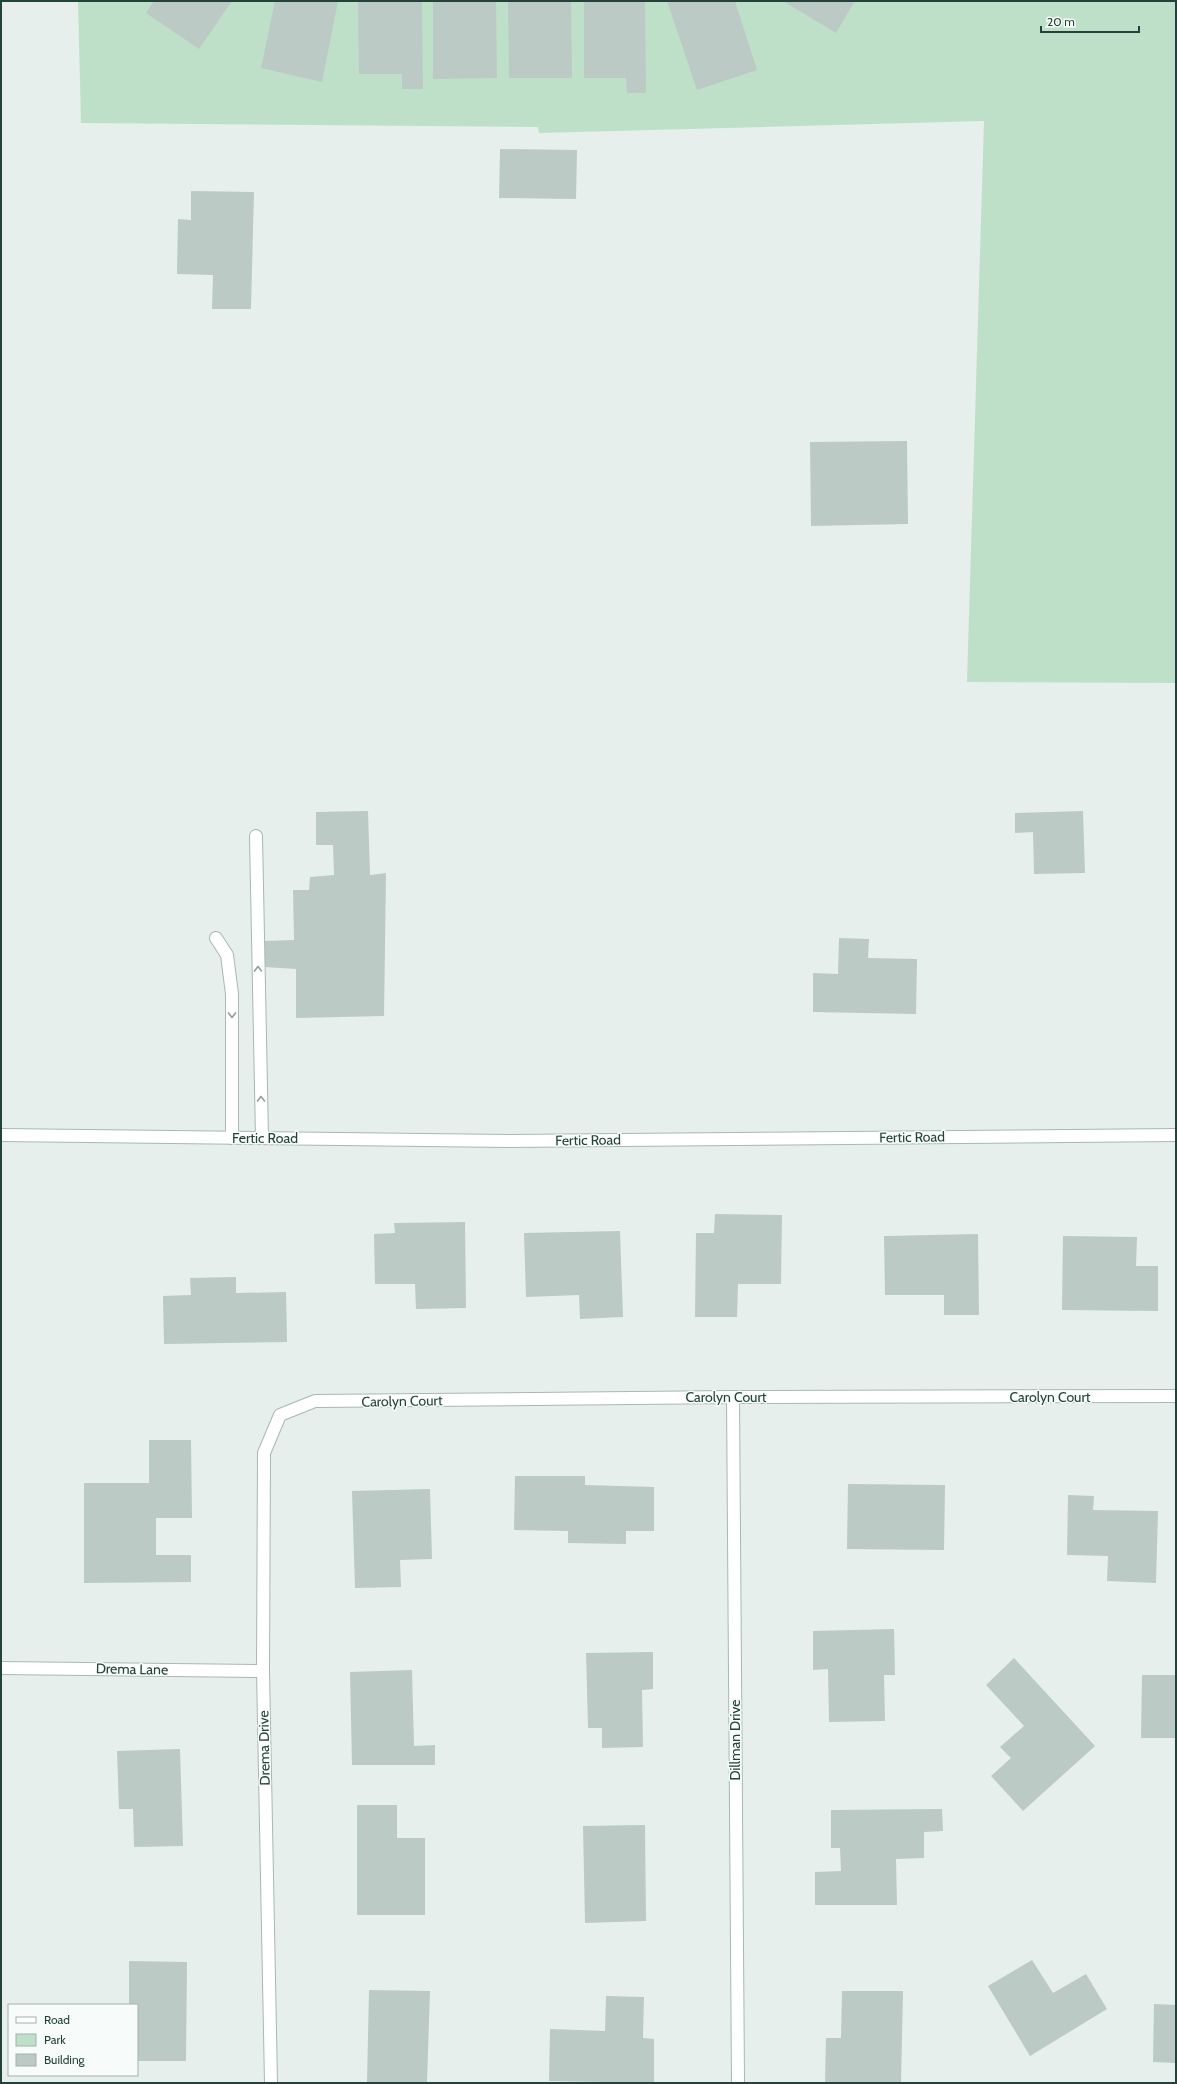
<svg xmlns="http://www.w3.org/2000/svg" width="1177" height="2084" font-family="Cabin,sans-serif">
<rect width="100%" height="100%" fill="#e6efeb"/>
<!-- green -->
<path fill="#bfe0c8" d="M78,1h1098v682l-209,-1 17,-561 -445,12 -1,-6 -457,-4z"/>
<!-- building -->
<path fill="#bbcac4" d="M154,1h78l-33,48 -53,-36z
M275,1h63l-16,81 -61,-14z
M358,1h64l1,88h-21v-15h-43z
M433,1h63l1,77 -64,1z
M508,1h63l1,77h-63z
M584,1h61l1,92h-19l-1,-15h-42z
M667,1h68l22,69 -60,20z
M783,1h72l-19,32z
M500,149l77,1 -1,49 -77,-1z
M191,191l63,1 -3,117h-39l1,-34 -36,-1 1,-55 13,1z
M907,441l1,83 -97,2 -1,-84z
M368,811l2,64 16,-2 -2,143 -88,2v-49l-32,-2 -1,-26 31,-1 -1,-50h16l1,-13 24,-2 -1,-30h-17v-33z
M1083,811l2,62 -51,1 -1,-42 -18,1v-20z
M839,938l30,1 -1,19 49,1 -1,55 -103,-2v-39l25,1z
M715,1214l67,1 -1,69h-43l-1,33h-42l1,-84h18z
M465,1222l1,86 -50,1 -1,-25h-40l-1,-50 21,-1 -1,-10z
M620,1231l3,86 -43,2 -1,-24 -53,2 -2,-64z
M978,1234l1,81h-35v-20h-59l-1,-59z
M1063,1236l74,1 -1,29h22v45l-96,-1z
M236,1277v16l50,-1 1,50 -123,2 -1,-48 28,-1 -1,-17z
M149,1440h42l1,78h-36v37h35v27l-107,1v-100h65z
M515,1476h70v9l69,2v44h-28v13l-58,-1v-12l-54,-1z
M848,1484l97,1 -1,65 -97,-1z
M430,1489l2,70 -32,1 1,27 -46,1 -3,-97z
M1068,1495l26,1 -1,14 65,1 -2,72 -49,-2 1,-25 -41,-1z
M894,1629l1,46h-11l1,46 -56,1 -1,-53 -15,1v-39z
M653,1652v37l-11,1 1,57 -41,1v-20h-14l-2,-75z
M1014,1658l81,88 -72,65 -32,-35 20,-18 -11,-11 24,-21 -38,-41z
M412,1670l2,76 21,-1v20h-83l-2,-93z
M1142,1675h34v63h-35z
M180,1749l3,97 -49,1 -1,-38h-14l-2,-58z
M357,1805h40v33h28v77h-68z
M942,1809l1,22 -19,1v26l-28,1 1,46h-82v-33l26,-1 -1,-23h-9v-38z
M645,1825l1,96 -61,2 -2,-97z
M1032,1960l21,33 33,-19 21,35 -77,47 -42,-70z
M129,1961l58,1 -1,99h-49v-56h-8z
M369,1990l61,1 -3,92h-60z
M842,1991h61l-2,92h-76l1,-45h15z
M606,1996l38,1 -1,41 11,1v44l-105,-2 1,-52 55,2z
M1154,2004l22,1v58l-23,-1z"/>
<g fill="none" stroke-linecap="round" stroke-linejoin="round">
<!-- lane casing -->
<g stroke="#a8b8b2" stroke-width="14">
<path id="lane" d="M256,836l6,302
M216,938l11,17 5,39v144"/>
</g>
<!-- street casing -->
<g stroke="#a8b8b2" stroke-width="14">
<path id="street" d="M1,1135l508,6 667,-6
M733,1397l5,686
M1,1668l262,3
M271,2083l-8,-412 1,-218 16,-38 35,-14 418,-4 443,-1"/>
</g>
<!-- lane -->
<use href="#lane" stroke="#fff" stroke-width="12"/>
<!-- street -->
<use href="#street" stroke="#fff" stroke-width="12"/>
</g>
<!-- one-way arrows -->
<defs><path id="oneway-chevron" d="M-2-3.5L2.5 0L-2 3.5" fill="none" stroke-width="1.6" stroke-linecap="round" stroke-linejoin="round"/></defs>
<g stroke="#92a09c">
<use href="#oneway-chevron" transform="translate(258 969) rotate(-91)"/>
<use href="#oneway-chevron" transform="translate(232 1015) rotate(90)"/>
<use href="#oneway-chevron" transform="translate(261 1099) rotate(-91)"/>
</g>
<g text-anchor="middle" dominant-baseline="central" stroke-width="3" stroke-linejoin="round" paint-order="stroke">
<!-- street labels -->
<g font-size="14" fill="#24423a" stroke="#f7fbf9">
<text transform="translate(912 1137) rotate(-1)">Fertic Road</text>
<text x="265" y="1138">Fertic Road</text>
<text transform="translate(588 1140) rotate(-1)">Fertic Road</text>
<text x="726" y="1397">Carolyn Court</text>
<text x="1050" y="1397">Carolyn Court</text>
<text transform="translate(402 1401) rotate(-1)">Carolyn Court</text>
<text transform="translate(132 1669) rotate(1)">Drema Lane</text>
<text transform="translate(735 1740) rotate(-90)">Dillman Drive</text>
<text transform="translate(264 1748) rotate(-91)">Drema Drive</text>
</g>
</g>
<!-- border -->
<rect width="1177" height="2084" fill="none" stroke="#24423a" stroke-width="4"/>
<!-- legend -->
<rect x="8" y="2004" width="130" height="72" fill="#f7fbf9" stroke="#a3b1ad"/>
<rect x="16" y="2017" width="20" height="6" fill="#ffffff" stroke="#a3b1ad"/>
<text x="44" y="2024" font-size="12" fill="#24423a">Road</text>
<rect x="16" y="2034" width="20" height="12" fill="#bfe0c8" stroke="#a3b1ad"/>
<text x="44" y="2044" font-size="12" fill="#24423a">Park</text>
<rect x="16" y="2054" width="20" height="12" fill="#bbcac4" stroke="#a3b1ad"/>
<text x="44" y="2064" font-size="12" fill="#24423a">Building</text>
<!-- scale -->
<path d="M1041 26v6h98v-6" fill="none" stroke="#24423a" stroke-width="2"/>
<text x="1047" y="26" font-size="12" fill="#24423a" stroke="#f7fbf9" stroke-width="3" paint-order="stroke">20 m</text>
</svg>
